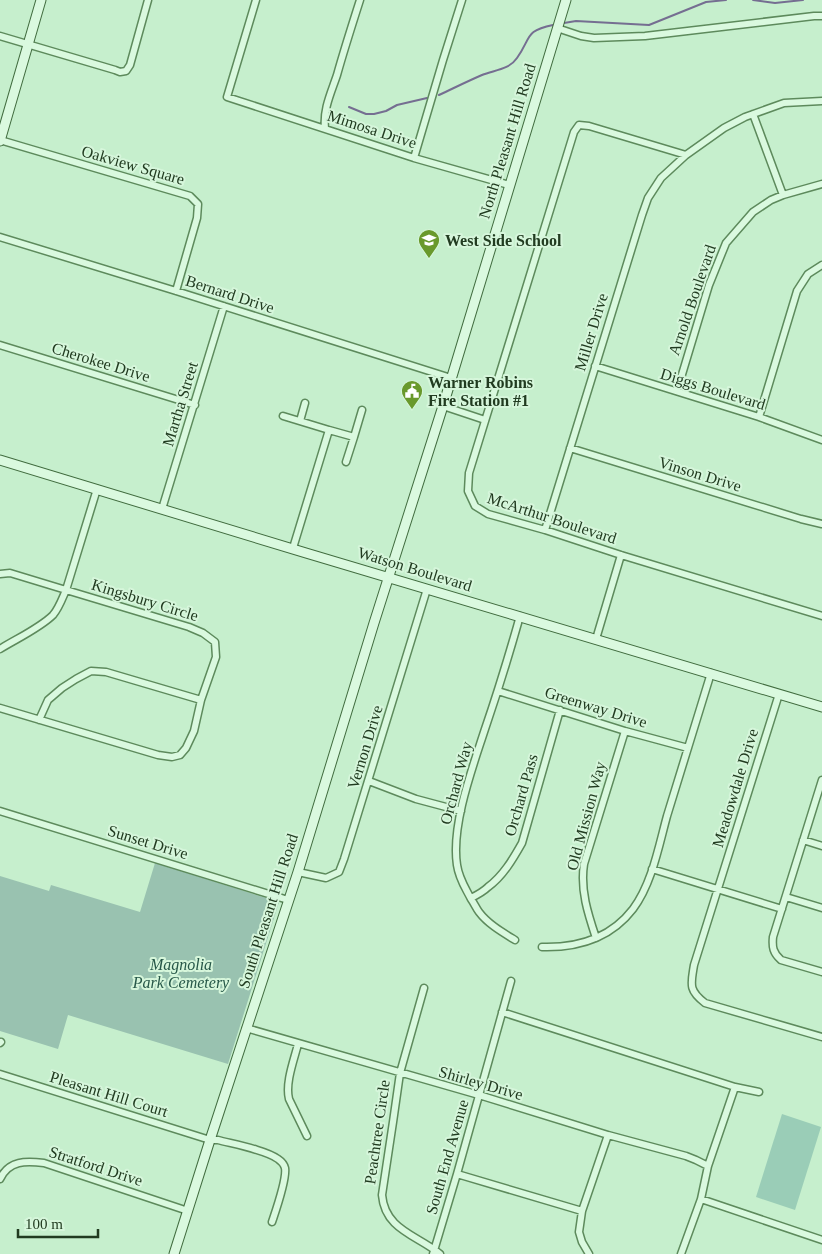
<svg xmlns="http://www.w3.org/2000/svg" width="822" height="1254" font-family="Georgia,serif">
<rect width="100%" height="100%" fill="#c6efcd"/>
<!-- green -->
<path fill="#9acdb7" d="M782,1114l39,13 -26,83 -39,-13z"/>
<!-- cemetery -->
<path fill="#99c2b0" d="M155,863l124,39 -51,162 -160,-49 -10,34 -58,-18v-155l49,15 2,-6 89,27z"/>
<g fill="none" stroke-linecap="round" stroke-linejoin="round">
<!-- stream -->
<path stroke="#756e91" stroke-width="2" d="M753,0l22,3 28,-3
M564,23l12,-2 73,4 57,-23 20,-2
M439,95c15,-7 29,-14 43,-20 12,-5 27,-5 35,-17 15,-21 7,-27 36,-33
M349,107l17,7h8l12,-3 11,-6 30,-7"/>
<!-- street casing -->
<g stroke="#5d8a5c" stroke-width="9">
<path id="street" d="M256,0l-29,97 187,61 95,27
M557,28l24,8 13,2 51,-2 169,-20h8
M0,36l115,34 5,2 6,-1 4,-6 18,-65
M822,101l-38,2 -39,14 -21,11 -38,27 -97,-29 -10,-1 -5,7 -105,341 -1,18 7,15 13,8 57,16 76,25 201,61
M753,114l30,81
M325,128c-2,-19 6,-35 12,-53 7,-25 15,-50 23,-75
M0,140l190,56 8,8 -1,14 -21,73
M414,158l29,-98 19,-60
M0,237l176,54 275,87
M0,345l195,60
M595,366l164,51 63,23
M677,391l32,-106 17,-42 27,-31 18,-12 12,-5 39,-11
M443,406l42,14
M283,416l46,14 -36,118
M759,417l38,-126 11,-17 14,-9
M300,421l5,-18
M329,430l25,7 8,-27
M570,448l231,71 21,5
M346,462l8,-25
M162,509l62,-203
M545,530l97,-315 6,-17 13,-20 25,-23
M0,574l10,-1 56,17 123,37 14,6 12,9 1,15 -15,43 -7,31 -8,17 -6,7 -8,2 -14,-2 -158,-47
M596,639l25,-84
M0,649c16,-10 40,-21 53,-34 6,-7 9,-16 13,-25l31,-101
M498,691l127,40 63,17
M779,694l-85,271c-3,19 -6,25 11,38l117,34
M39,720l9,-20 14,-12 14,-9 15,-8 15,1 95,28
M822,780l-49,157c-1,10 0,16 8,23l41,12
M369,781l47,18 45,12
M0,811l288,89
M803,840l19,6
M652,869l130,40
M298,872l28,6 13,-6 5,-13 83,-270
M786,897l36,11
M471,898c6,-3 12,-6 17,-11 15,-11 25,-28 34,-44l38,-133
M596,938c-8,-24 -16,-48 -12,-74l41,-133
M515,940c-13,-8 -27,-16 -36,-28 -3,-4 -5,-9 -8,-13 -6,-12 -12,-20 -14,-34 -6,-39 15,-96 27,-133 13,-38 25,-77 36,-116
M542,947c36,1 68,-8 91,-38 19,-25 26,-64 34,-93 15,-48 29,-95 44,-143
M424,988l-24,85 -7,49 -11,73c3,35 35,40 58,59
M502,1012l233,75 -27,79 -7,33 -20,55
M246,1028l233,67 129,40 78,21 10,4 12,6
M0,1043l1,-1
M298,1044c-4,16 -13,39 -9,55l18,37
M0,1074l210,66h8c15,4 48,10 60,19 3,2 6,5 7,9 2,11 -9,42 -13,54
M735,1087l24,5
M457,1174l125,37
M0,1179c9,-19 26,-18 44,-16l144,48
M701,1199l121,41
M433,1254l24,-80 54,-193
M589,1254l-7,-12 -3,-10 3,-21 26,-76"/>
</g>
<!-- secondary casing -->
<g stroke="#416c3f" stroke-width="11">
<path id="secondary" d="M0,141l41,-141
M0,460l306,93 516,154
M174,1254l36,-114 88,-268 76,-249 69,-217 123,-406"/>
</g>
<!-- street -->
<use href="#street" stroke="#daf9df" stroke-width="6"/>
<!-- secondary -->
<use href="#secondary" stroke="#daf9df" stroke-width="9"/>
</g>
<!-- icons -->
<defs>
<g id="school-pin" transform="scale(1.125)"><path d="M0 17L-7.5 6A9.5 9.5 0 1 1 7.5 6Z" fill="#69992c" stroke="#d6f6db"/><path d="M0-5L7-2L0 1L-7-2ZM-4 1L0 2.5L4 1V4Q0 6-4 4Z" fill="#fff"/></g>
<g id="civic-pin" transform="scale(1.125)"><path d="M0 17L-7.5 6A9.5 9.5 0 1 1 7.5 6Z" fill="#69992c" stroke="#d6f6db"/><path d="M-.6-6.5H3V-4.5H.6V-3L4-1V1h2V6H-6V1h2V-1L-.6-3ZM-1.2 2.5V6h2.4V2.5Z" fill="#fff"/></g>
</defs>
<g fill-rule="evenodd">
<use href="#school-pin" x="429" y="240"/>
<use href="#civic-pin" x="412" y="391"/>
</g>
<g text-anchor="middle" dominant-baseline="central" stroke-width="4" stroke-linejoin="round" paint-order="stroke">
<!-- street labels -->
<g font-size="16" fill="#213b20" stroke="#d6f6db">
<text transform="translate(372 129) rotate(18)">Mimosa Drive</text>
<text transform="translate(507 141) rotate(-73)">North Pleasant Hill Road</text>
<text transform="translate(133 165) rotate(16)">Oakview Square</text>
<text transform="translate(230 294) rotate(18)">Bernard Drive</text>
<text transform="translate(692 300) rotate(-71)">Arnold Boulevard</text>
<text transform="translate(591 332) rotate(-73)">Miller Drive</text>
<text transform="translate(101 362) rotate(17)">Cherokee Drive</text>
<text transform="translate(713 389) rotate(17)">Diggs Boulevard</text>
<text transform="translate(180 404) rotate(-73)">Martha Street</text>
<text transform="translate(700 474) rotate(17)">Vinson Drive</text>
<text transform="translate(552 518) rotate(18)">McArthur Boulevard</text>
<text transform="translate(415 569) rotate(17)">Watson Boulevard</text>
<text transform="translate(145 600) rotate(17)">Kingsbury Circle</text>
<text transform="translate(596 707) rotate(17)">Greenway Drive</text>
<text transform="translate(365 747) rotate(-73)">Vernon Drive</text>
<text transform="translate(456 783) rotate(-75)">Orchard Way</text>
<text transform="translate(735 788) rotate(-73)">Meadowdale Drive</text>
<text transform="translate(521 795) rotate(-74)">Orchard Pass</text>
<text transform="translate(586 816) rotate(-75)">Old Mission Way</text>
<text transform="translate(148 842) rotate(17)">Sunset Drive</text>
<text transform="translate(268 911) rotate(-72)">South Pleasant Hill Road</text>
<text transform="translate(481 1083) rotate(16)">Shirley Drive</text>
<text transform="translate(109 1094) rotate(17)">Pleasant Hill Court</text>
<text transform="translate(377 1132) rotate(-82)">Peachtree Circle</text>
<text transform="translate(447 1157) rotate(-74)">South End Avenue</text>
<text transform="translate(96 1166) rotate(18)">Stratford Drive</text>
</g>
<!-- poi labels -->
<g font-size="16" font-weight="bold" fill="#213b20" stroke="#d6f6db" text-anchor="start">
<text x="445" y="240">West Side School</text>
<text x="428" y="382">Warner Robins<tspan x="428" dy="18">Fire Station #1</tspan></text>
</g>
<!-- park labels -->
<g font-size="16" font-style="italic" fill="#265748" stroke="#d6f6db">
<text x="181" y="964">Magnolia<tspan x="181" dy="18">Park Cemetery</tspan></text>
</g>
</g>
<!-- scale -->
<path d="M18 1229v8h80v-8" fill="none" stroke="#213b20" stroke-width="2.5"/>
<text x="25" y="1229" font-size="15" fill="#213b20" stroke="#d6f6db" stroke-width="4" paint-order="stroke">100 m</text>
</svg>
